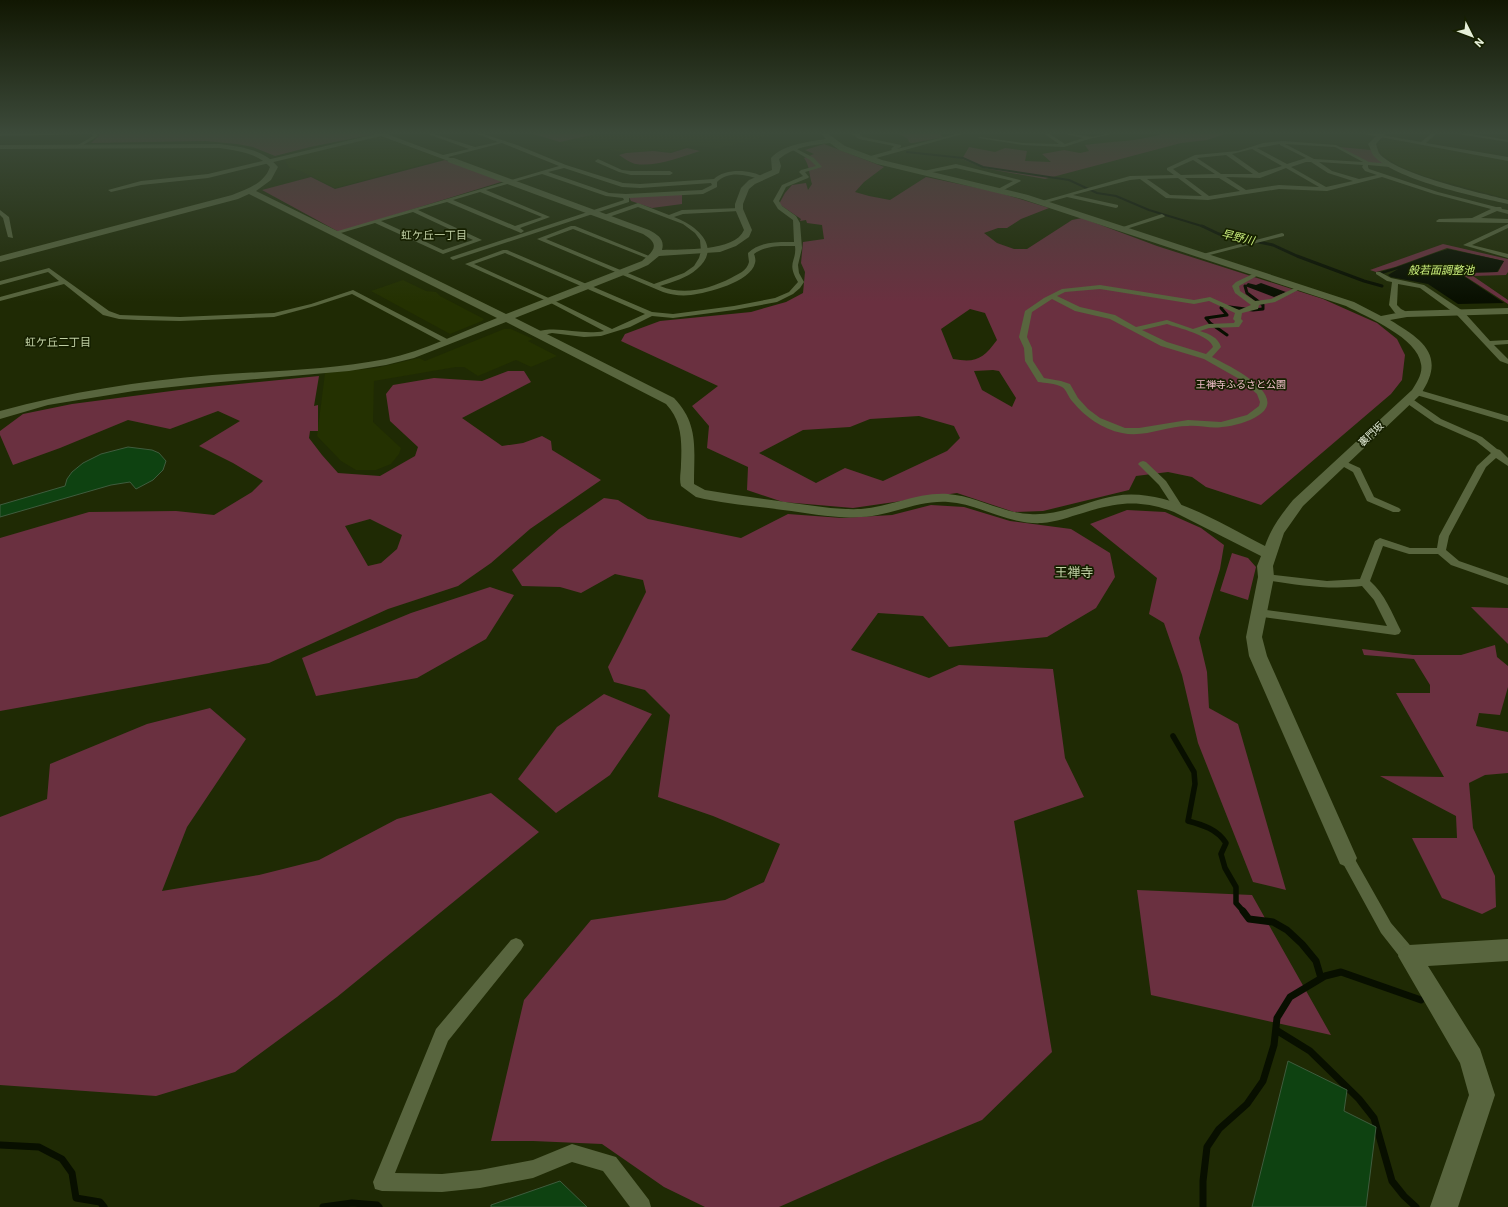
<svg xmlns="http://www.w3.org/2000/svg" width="1508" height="1207" font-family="'IBM Plex Sans','Noto Sans JP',sans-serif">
<rect width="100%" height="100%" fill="#1f2a04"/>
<!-- built -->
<path fill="#243101" d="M532,133h250l-63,15 -31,-2 -19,7 -14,-4 -18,5 -33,-5 -25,1z
M379,135l64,24 -108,29 -34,-17 -12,-3 -5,-10z
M1384,138l124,22v39l-84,-23 -25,-10 -18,-12 -3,-9z
M403,280l23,11 10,1 4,4 44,23 -2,2 -32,13 -79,-43z
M504,329h7l22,10 -5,2 29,15 -26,11 -15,-7 -38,16 -14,-9h-8l-82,14 -1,41 28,26 -2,6 -8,10 -15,6h-20l-15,-9 -24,-25 8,-63 51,-5 43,-10 6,3z"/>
<!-- green -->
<path fill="#6a3040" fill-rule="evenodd" d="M97,133h283l-70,14 -35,9 -22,-9 -16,-3 -32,-3 -114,2 9,-8z
M530,133h70l-40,9z
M897,133h48l-5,2 4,2 -31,6h-3l-3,-5z
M1165,133h63l-21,7 -26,3 -136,36 -61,-11 -22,-9 7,-12 26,5 10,-4 22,3 -2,10 26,1 -9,-8 22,-4 16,3 9,-2 -4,-6c26,-4 54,-3 80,-12z
M824,144l60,23 -20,15 -9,10 14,4 21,4 36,-23 71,15 52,16 -28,11 -14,9h-9l-14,5 13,10 17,6h13l45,-29 10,-2 75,28 166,53 54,24 20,16 8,16 -3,25 -11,14 -130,111 -55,-18 -14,-10 -24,-5 -32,4 -7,14 -86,21 -29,1 -57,-19 -104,15 -70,-6 -36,-12 1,-23 -41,-19 2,-22 -17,-20 26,-20 -97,-45 4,-7 35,-13 91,-9 35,-10 17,-9 2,-21 -4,-9 2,-21 21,-3 -2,-14 -15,-2 -1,-3 -6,1 1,-2 -22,-15 6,-11 7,-8 14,-2 2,7 4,-6c-3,-9 -2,-18 -8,-26l10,-4 -9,-4zM970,309l15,4 12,27c-14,19 -21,23 -44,19l-12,-30zM993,370l6,1 17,27 -4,9 -30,-17 -8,-19zM919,416l35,10 6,12 -13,13 -64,30 -38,-13 -29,15 -57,-30 44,-23 47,-3 20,-8z
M1339,147l32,3 17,14 -20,-1z
M687,148l13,3c-18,6 -45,16 -64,13 -6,-1 -12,-6 -17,-9l7,-2 27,-2 18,2z
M445,160l59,21 -165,51 -77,-42 49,-13 24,12z
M682,193v11l-30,4 -21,-7 -2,-4z
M1443,244l65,15v13l-2,3 -33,1 35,24v4l-48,-31 38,-1 6,-11 -57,-13 -52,19 -19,5 -6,-2z
M508,371h16l7,11 -69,36 40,28 21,-3 19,-7 9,5 1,9 49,30 -71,49 -39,34 -33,23 -70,23 -119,54 -269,48v-173l89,-26 87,-1 38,4 38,-23 11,-11 -30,-18 -34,-17 41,-25 -22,-10 -48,18 -42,-9 -68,28 -47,17 -13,-30v-4l23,-17 49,-10 107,-14 140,-14 -5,30 4,-1v26h-8l-1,7 13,17 16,18 42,3 35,-20 3,-9 -28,-26 -4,-27 7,-9 41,-7 48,3zM370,519l32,16 -5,14 -16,14 -13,3 -23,-40z
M604,498l14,2 30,19 93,19 47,-24 54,4 50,-3 39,-10 33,2 46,14 61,8 39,24 5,24 -19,31 -49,29 -98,10 -26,-31 -45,-3 -27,37 78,28 30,-13 94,4 12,89 19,39 -70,24 38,231 -70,68 -94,39 -109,48h-74l-41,-20 -62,-43 -69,-3h-42l33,-141 67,-80 134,-20 39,-18 16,-38 -67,-28 -55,-19 12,-82 -25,-25 -31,-8 -6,-15 13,-25 25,-50 -3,-12 -28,-6 -34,19 -21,-6 -38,-1 -10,-16 47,-41z
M1127,510l38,2 36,16 23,17 -4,24 -21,69 8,34 2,36 29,16 48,166 -33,-8 -55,-139 -16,-68 -18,-52 -15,-9 8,-36 -67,-54z
M1232,553l16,5 8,9 -8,33 -28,-9z
M490,587l24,8 -28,44 -69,39 -101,18 -14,-38 109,-45z
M1471,607l37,1v36z
M1495,645l2,12 11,9v21l-8,28 -21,-2 -3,13 32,6v41l-23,2 -16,8 4,45 22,48 1,31 -14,7 -40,-16 -30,-60h45l-1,-22 -76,-40 64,1 -48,-84h34v-8l-16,-26 -50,-4 -2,-6 51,6h48z
M604,694l48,20 -42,61 -54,38 -38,-34 39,-52z
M210,708l36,31 -59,88 -25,64 97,-16 60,-15 78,-41 94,-26 48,39 -202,165 -102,75 -79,24 -156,-11v-268l47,-18 3,-35 97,-40z
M1137,890l115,5 79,140 -180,-40z"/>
<!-- water -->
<path fill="#080f00" d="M1448,249l56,12 -7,11 -38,1 45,30 -46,1 -30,-20 -37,-7 -3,-2 10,-6 -16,5 -6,-1c25,-6 48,-17 72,-24z
M1248,283l8,2 5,-2 25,9 -12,5 -29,-11z"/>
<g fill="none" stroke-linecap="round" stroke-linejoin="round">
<!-- stream-far3 -->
<path stroke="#080f00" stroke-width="2" d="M907,152l56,6 20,9 86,13 28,13 19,3 33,14 56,17"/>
<!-- stream-far2 -->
<path stroke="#080f00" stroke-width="3" d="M1202,226l17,8 54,11 24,11 67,25 18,5
M1227,335l-17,-12 -4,-5 21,-3 -6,-7 1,-2 31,4 10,-1v-4l-16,-12 -2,-7"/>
<!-- stream-far1 -->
<path stroke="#080f00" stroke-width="5.5" d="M1173,736l21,36 1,12 -7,37c15,4 29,8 38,22l-5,11 4,14 11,19v16l8,9"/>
<!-- stream -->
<path stroke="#080f00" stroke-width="7" d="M1243,911l6,8 24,3 14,8 15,14 14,17 5,17
M1276,1030l34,21 49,48 15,19 18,63 12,15 12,11
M0,1145l39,2 23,12 10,14 4,25 24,4 4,5
M323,1207l29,-4 25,2 2,2
M1203,1207v-26l4,-34 12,-18 28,-25 16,-23 11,-36 3,-27 13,-21 35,-21 16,-4 80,28"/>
</g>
<!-- building -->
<path fill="#0e4211" stroke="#3f5c3e" d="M128,447l24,3 7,3 7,8 -3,9 -10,10 -17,9 -6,-7 -19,3 -111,32v-12l65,-19 2,-7 5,-7 11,-9 18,-9z
M1288,1061l59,29 -3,21 32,16 -10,80h-114z
M560,1181l27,26h-96v-2z"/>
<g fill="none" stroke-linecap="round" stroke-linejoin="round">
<!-- street -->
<path fill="#58653e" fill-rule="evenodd" d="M37,133h58l3,3 -18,11 -2,-2 15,-9 -2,-2 -91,2v-2z
M380,133h9l-2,1 56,21 26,-6 -44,-16h6l44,14 23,-5 -23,-9h6l36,12 49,20 57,18 17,1 74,-5c11,-11 38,-10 51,-1l-3,2c-15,-5 -33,-10 -45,2v5l-14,7 -74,4v4l-176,58 -3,-2 1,-1 173,-57 -1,-2 -17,-2 -64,-22 -56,16 64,27 -30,11 4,3 -3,2 -74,-31 -29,8 64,30 -39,14 -68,-31 -41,12 -3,-2 228,-67 -57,-23 -54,14 6,3 -3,2 -70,-26 -173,42 -67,7 -30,7 -3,-2 33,-9 67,-7zM564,168l58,19 18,1 71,-5 1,2 -10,5 -76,4 -17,-1 -61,-21zM480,192l62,25 -27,9 -62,-26zM413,212l60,28 -30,10 -62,-29z
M850,133h8l5,4 38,8v2l-4,2 62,-16h7l-97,27 -2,-1v-2l25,-7 -1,-1 3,-3 -35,-7z
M1043,133h5l17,11 18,-6 -22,-5c9,0 17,2 26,3 9,2 20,-4 29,-3l-27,6 -25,8 -41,-2 -45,-7 2,-1 43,6 36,1z
M1362,133h9l50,9 11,-9h5l-11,10 82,14v4l-144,-27z
M1456,133h10l42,7v2l-50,-8z
M1283,141l53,4 33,17 23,2 1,1 -3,2 -22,-2v2l1,2 69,23 58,15h5l1,2 6,1v4l-11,-3 -16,7 27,1v4l-71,-1 -1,-1 3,-2 33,-1 19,-9 -57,-15 -52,-17 -55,14 -48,-2 -71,11 -42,-2 -26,-19 -10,1 -57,15 45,10v2l-2,1 -49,-11 -25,7 -3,-2 91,-26 44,-1 -7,-5v-2l28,-13 43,-4 25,-8zM1280,144v1l26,13 -19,6 -30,-16zM1285,144l50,3 28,15 -49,-3zM1252,149l30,17 -23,7 -27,-19zM1226,155l27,19h-32l-24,-16zM1193,160l22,14 -34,1 -8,-6zM1306,162h5l17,11 25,8 -27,6 -35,-20zM1319,162l44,3 -1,2 3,4 12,4 -18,4 -27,-8zM1286,168l33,19 -40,-2 -33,5 -20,-13 34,1zM1178,178l24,18 -32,-1 -23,-16zM1185,178h34l21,13 -31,5z
M793,147l21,11 8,9 -17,5 4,5 -1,1 -22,9 -7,14 3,5 14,10 4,7 2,25 -4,17 1,8 5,9 -4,6 -7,6 -16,8 -43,8 -61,8 -21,-2 -22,11 -29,9 -17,1 -32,-4 -13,3 -4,-2 1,-2c23,-7 45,4 68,-1l-55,-29 -84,-38 38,-14h4l145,62 21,2 61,-8 41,-8 14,-6 9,-10c-12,-20 -1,-20 -3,-36 -14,0 -29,-1 -41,8 1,2 2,7 1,9 -4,19 -48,30 -64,32 -10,1 -19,0 -28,-3l-126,-53 34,-13h4l79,32 -5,1 -76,-30 -27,10 108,45 30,-11 10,-7 5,-8 2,-7 -1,-11 -5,-7 -12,-9 -45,-17 -32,11 -3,-2 1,-1 34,-12 31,12 13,-5 59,-2v2l-2,1 -56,3 -9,3c22,8 49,30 23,52 -10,9 -25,13 -37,17 24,10 49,3 71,-8 7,-4 16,-7 18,-16 0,-2 -1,-6 -1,-9 12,-12 31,-11 46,-11l-1,-22 -15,-11 -5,-8 9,-16 21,-9 -4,-4 2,-2 15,-4 -6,-6 -19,-11zM505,253l140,61 -33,15 -59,-29 -79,-36z
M598,159l24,11 9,1h39l3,2 -3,2h-39l-12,-3 -23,-10 -1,-1z
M956,164l64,16 1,1 -21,11 -3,-2 1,-1 15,-8 -57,-13 -34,6 -3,-2z
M0,210l9,7 4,21 -5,-1 -5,-19 -3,-3z
M1162,214l3,2 -1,1 -41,13 -3,-2z
M1508,224v4l-36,17 36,9v4l-45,-13z
M1282,233l2,1v2l-82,21 -3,-2z
M49,268l60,43 11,4 60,2 94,-4 37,-9 42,-14 98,51 -1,2h-6l-92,-49 -37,12 -41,11 -94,4 -42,-1 -19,-1 -16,-4 -39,-31 -64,17v-4l59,-16 -11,-9 -48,13v-4z
M1257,272l5,1 -23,13 1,5 15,10 16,-2 28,-13 5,1 -29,15 -16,3 -1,4 -16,4 -1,6 2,2 -4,6 -30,1 -9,3c9,3 18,6 21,16l-9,10c15,8 78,37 47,58 -10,7 -25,11 -37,12 -11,2 -23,-2 -34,-1 -21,0 -44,12 -66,7 -20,-4 -37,-16 -50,-32 -4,-4 -5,-11 -10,-14 -7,-4 -17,-4 -24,-5l-13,-21 -1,-13 -5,-11 6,-26 19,-13 18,-9 38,-4 94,15 16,-3 29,13 12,-5 -16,-12 -3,-7 4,-4zM1100,289l94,15 15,-3 26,12 -2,6 2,2 -1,2 -26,1 -15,5 -26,-9 -31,7 -21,-12 -35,-8 -23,-11 8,-4zM1052,299l23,12 35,8 51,27 43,13 37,21 16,14 3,8 -1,4 -12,9 -26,7 -33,-2 -49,8h-14l-25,-10 -12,-9 -10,-11 -8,-14 -9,-3 -17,-3 -11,-17 -1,-13 -5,-11 5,-25zM1167,324c11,4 43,11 46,23l-7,7 -39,-12 -25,-12z
M1376,272h4l11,6 33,7 39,26 27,30 18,-1v4l-14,1 14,14v5l-8,-3 -43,-46 -37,-27 -22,-4 -1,21 4,4 10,5 -4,2 -12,-3 -6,-8 3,-23 -5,-1 -11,-7z
M1413,390h6l89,26v6l-95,-28 -1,-2z
M1405,398h6l30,21 41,18 15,12 3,1 8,8v8l-12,-8 -10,9 -37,69 -3,14 13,11 49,17v7l-57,-20 -13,-11h-29l-26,-8 -13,35c15,13 22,32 31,50l-2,3 -4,1 -140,-19 -2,-3 2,-3 4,-1 128,17 -13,-26 -12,-14c-33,4 -64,-1 -96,-6l-5,-3 5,-3 61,7 33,-2 15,-38 5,-3 30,10h27l2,-12 38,-70 14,-13 -15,-12 -41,-18 -30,-21 -1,-2z
M1340,459l20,9 14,29 25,11 2,2 -2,2h-6l-26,-11 -14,-29 -18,-10z
M1143,461l3,1 20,19 18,28 -2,2h-6l-17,-26 -21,-21 2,-2z
M1347,852l5,2 39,69 24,28 2,5 -2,5 -6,2 -6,-2 -22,-28 -41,-75 2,-4z
M516,938l5,2 3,5 -3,5 -73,91 -53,132 47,1 38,-4 53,-10 39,-16 44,13 33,43 2,7h-21l-27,-36 -31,-9 -39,16 -53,10 -38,4 -60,-1 -7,-2 -2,-7 63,-153 75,-89z"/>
<!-- secondary -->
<path fill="#58653e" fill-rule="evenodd" d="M820,133h7l18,13 37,14 146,35 326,107 27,14 26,-5 101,-3v6l-101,3 -17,3c33,20 57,36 30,75l-117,111 -19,27 -11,33 1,11 -12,60 5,19 90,202 -3,6 -7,3 -7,-3 -91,-208 -3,-19 12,-60 -1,-11 4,-10 -87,-44c-34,-13 -57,-10 -91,1 -14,4 -27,9 -41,10 -34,2 -62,-19 -94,-21 -30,-2 -58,14 -87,15 -26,2 -52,-4 -78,-7 -29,-4 -59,-6 -87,-13l-15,-11c-2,-7 0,-14 0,-22 1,-23 1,-43 -15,-60l-160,-82 -92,36 -28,7 -37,6 -140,12 -75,8 -86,14 -48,14v-8c69,-19 140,-30 212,-36 57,-4 118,-5 174,-16 38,-8 75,-27 111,-41l-248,-124 -11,5 -238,63v-6l232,-61c15,-6 32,-11 38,-28 -13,-14 -32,-16 -50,-19l-220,1v-4l220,-1c21,3 44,5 58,23l-7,13 -15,11 250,123 136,-53c13,-11 18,-17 1,-27l-195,-72v-4h6l195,72c9,5 16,9 13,20 20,-1 73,2 82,-20l-9,-21v-5l6,-16 8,-8 23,-10 -1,-12c13,-14 36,-16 55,-19zM830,143l9,7 38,14 145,35 324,107c21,11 72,32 75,58 2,9 -4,18 -9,26l-119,110c-12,15 -22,28 -28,46 -44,-22 -99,-59 -150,-50 -28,5 -56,20 -85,18 -28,-1 -54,-18 -82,-20 -30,-2 -58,13 -87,15 -23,1 -46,-3 -69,-6 -29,-4 -58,-8 -87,-13l-11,-6v-2c0,-33 5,-58 -20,-84l-159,-80 124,-49 9,-4 11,-9 61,-4 16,-6 13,-9 3,-7 -9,-21v-5l6,-15 6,-5 24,-11 2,-7 -2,-7c14,-12 33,-14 51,-16z
M1379,133h7l-10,11c1,3 2,7 3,9 16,21 102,40 129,47v4c-31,-7 -116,-25 -135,-49 -2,-3 -3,-8 -5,-11z
M1508,939v22l-80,5 52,83 15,46 -37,112h-28l39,-112 -9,-32 -62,-107 3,-8 8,-3z"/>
</g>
<!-- sky -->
<linearGradient id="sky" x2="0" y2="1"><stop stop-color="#111702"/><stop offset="0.44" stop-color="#3c4a3a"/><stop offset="1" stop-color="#3c4a3a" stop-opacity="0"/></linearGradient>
<rect width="1508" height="302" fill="url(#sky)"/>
<g text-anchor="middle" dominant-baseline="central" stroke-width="3.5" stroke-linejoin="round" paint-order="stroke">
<!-- far-park labels -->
<g font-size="10" fill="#f2c0ca" stroke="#162000">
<text x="1241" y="384">王禅寺ふるさと公園</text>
</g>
<!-- far-street labels -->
<g font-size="10" fill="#e6efd9" stroke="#162000">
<text transform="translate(1371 434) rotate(-43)">裏門坂</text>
</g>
<!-- far-neighbourhood labels -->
<g font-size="11" fill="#c0cfa4" stroke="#162000">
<text x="434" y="235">虹ケ丘一丁目</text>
<text x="58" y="342">虹ケ丘二丁目</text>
</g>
<!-- far-water labels -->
<g font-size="11" font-style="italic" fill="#caee7c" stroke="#162000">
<text transform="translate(1238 237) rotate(13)">早野川</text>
<text x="1441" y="270">般若面調整池</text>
</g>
<!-- neighbourhood labels -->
<g font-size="13" fill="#c0cfa4" stroke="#162000">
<text x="1074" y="572">王禅寺</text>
</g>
</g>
<!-- north arrow -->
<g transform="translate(1472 36) rotate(132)" stroke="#162000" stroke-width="3" paint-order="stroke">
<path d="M0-3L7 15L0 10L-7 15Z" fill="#e6efd9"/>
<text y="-6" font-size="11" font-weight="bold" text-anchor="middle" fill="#e6efd9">N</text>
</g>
</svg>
